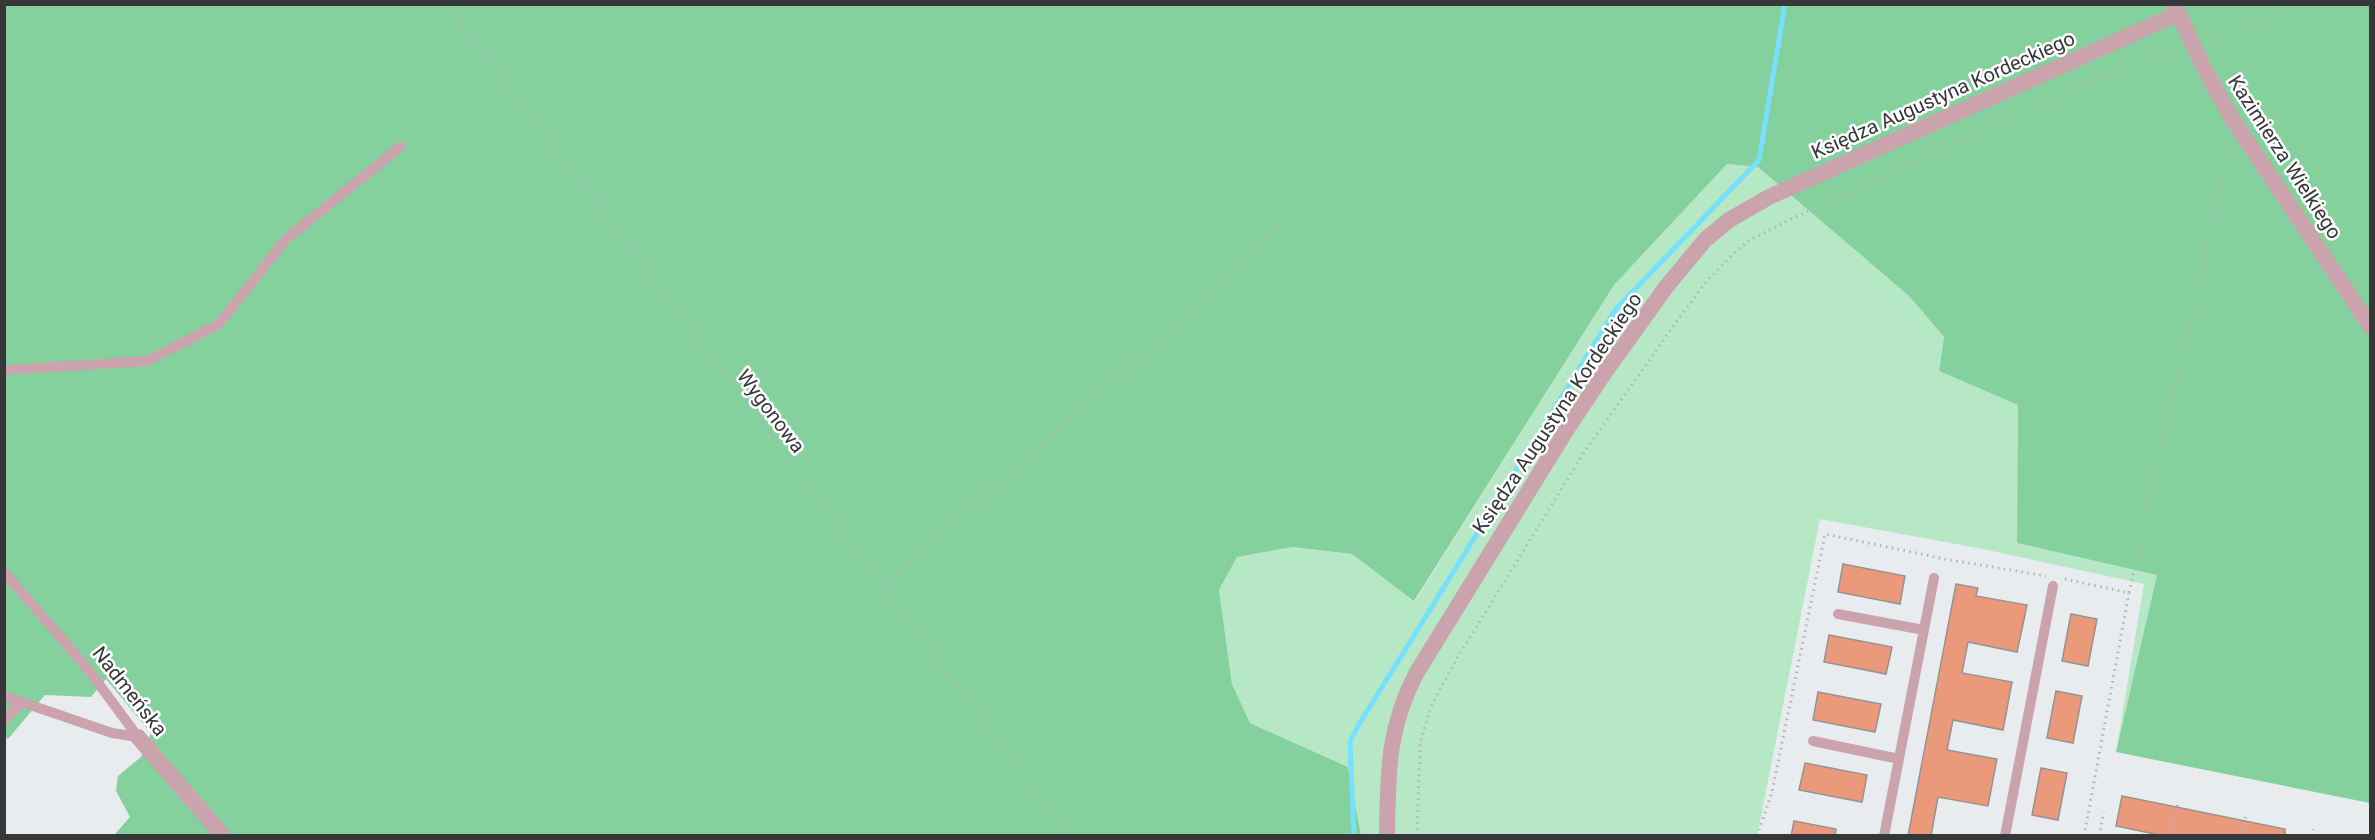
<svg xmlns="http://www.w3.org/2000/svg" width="2375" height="840" font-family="Roboto,sans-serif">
<rect width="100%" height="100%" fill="#e8ecef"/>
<!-- green -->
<path fill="#b6e8c5" d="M1727,164l31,3 151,129 35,41 -5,34 79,34 -1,138 140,32 -41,177 28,-168 -161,-35 -163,-30 -63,317 -396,-1 -13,-68 -98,-44 -18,-39 -13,-94 18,-33 56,-10 59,7 63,47 199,-316z"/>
<!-- forest -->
<path fill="#84d19e" d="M4,5h2366v798l-254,-51 41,-177 -140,-32 1,-138 -79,-34 5,-34 -35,-41 -151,-129 -31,-3 -113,121 -200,316 -62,-47 -59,-7 -56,10 -18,33 13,94 18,39 98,44 13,68h-1247l16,-18 -14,-26 2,-15 23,-19 10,-24 -45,-54 -15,18 -46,-2 -37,44 -3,-3z"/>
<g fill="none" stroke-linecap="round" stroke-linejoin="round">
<!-- stream -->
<path stroke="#76e0fd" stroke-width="5" d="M1354,836l-4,-94 8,-16 258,-417 143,-149 26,-156"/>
</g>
<!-- building -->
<path fill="#ea9a7b" stroke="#979291" stroke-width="1.5" d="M1843,564l62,12 -5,28 -62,-12z
M1956,584l22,4 -2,8 51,9 -5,24 -5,23 -49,-10 -6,31 50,9 -9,48 -50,-10 -6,30 50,9 -9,47 -50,-9 -7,39h-23z
M2071,614l26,5 -9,47 -26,-5z
M1829,635l63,12 -6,27 -62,-12z
M2056,691l26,5 -9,47 -26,-5z
M1818,692l63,12 -6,28 -62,-12z
M1805,763l62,12 -5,27 -63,-12z
M2041,768l26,5 -9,47 -26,-5z
M2122,796l163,33v7h-121l-48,-10z
M1794,821l42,8 -1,7h-44z"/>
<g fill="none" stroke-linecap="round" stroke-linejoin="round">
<!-- path -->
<path stroke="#b1b4b7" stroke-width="3" stroke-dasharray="1.5 4.5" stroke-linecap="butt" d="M448,4l621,832
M2211,44l86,-40
M2065,579l64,14 100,-448
M883,587l295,-265 100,-96
M1417,836l3,-93 11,-37 25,-46 129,-209 94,-133 27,-36 27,-28 15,-13 43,-22 291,-133 65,-27 13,-2 13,3 13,9
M1757,836l15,-44 53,-258 120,25 101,17
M2084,836l45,-243
M2099,836l5,-24
M2172,836l6,-33
M2242,836l4,-21
M2312,836l1,-7"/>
<!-- service -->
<path stroke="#cba3ac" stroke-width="10" d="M4,370l143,-9 72,-37 67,-85 114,-92
M4,572l83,96 51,69
M1838,614l86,16
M4,696l108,37 26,4
M4,720l18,-18
M1813,741l86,18
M1884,836l50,-258
M2005,836l48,-250"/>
<!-- minor -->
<path stroke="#cba3ac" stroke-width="16" d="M138,737l85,99"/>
<!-- tertiary -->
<path stroke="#cba3ac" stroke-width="16" d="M2174,5l32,67 28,50 136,204
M1387,836c1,-62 0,-108 30,-164l150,-243 38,-57 61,-85 39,-47 24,-20 40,-23 408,-183"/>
</g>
<g text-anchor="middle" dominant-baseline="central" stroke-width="5" stroke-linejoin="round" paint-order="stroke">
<!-- street labels -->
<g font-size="20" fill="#363738" stroke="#fff">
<text transform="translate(1943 95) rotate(-24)">Księdza Augustyna Kordeckiego</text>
<text transform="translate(2285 157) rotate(57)">Kazimierza Wielkiego</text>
<text transform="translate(771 411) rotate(53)">Wygonowa</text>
<text transform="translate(1557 413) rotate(-56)">Księdza Augustyna Kordeckiego</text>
<text transform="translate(130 691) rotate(52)">Nadmeńska</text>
</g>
</g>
<!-- border -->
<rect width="2375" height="840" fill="none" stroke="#363738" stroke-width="12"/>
</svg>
